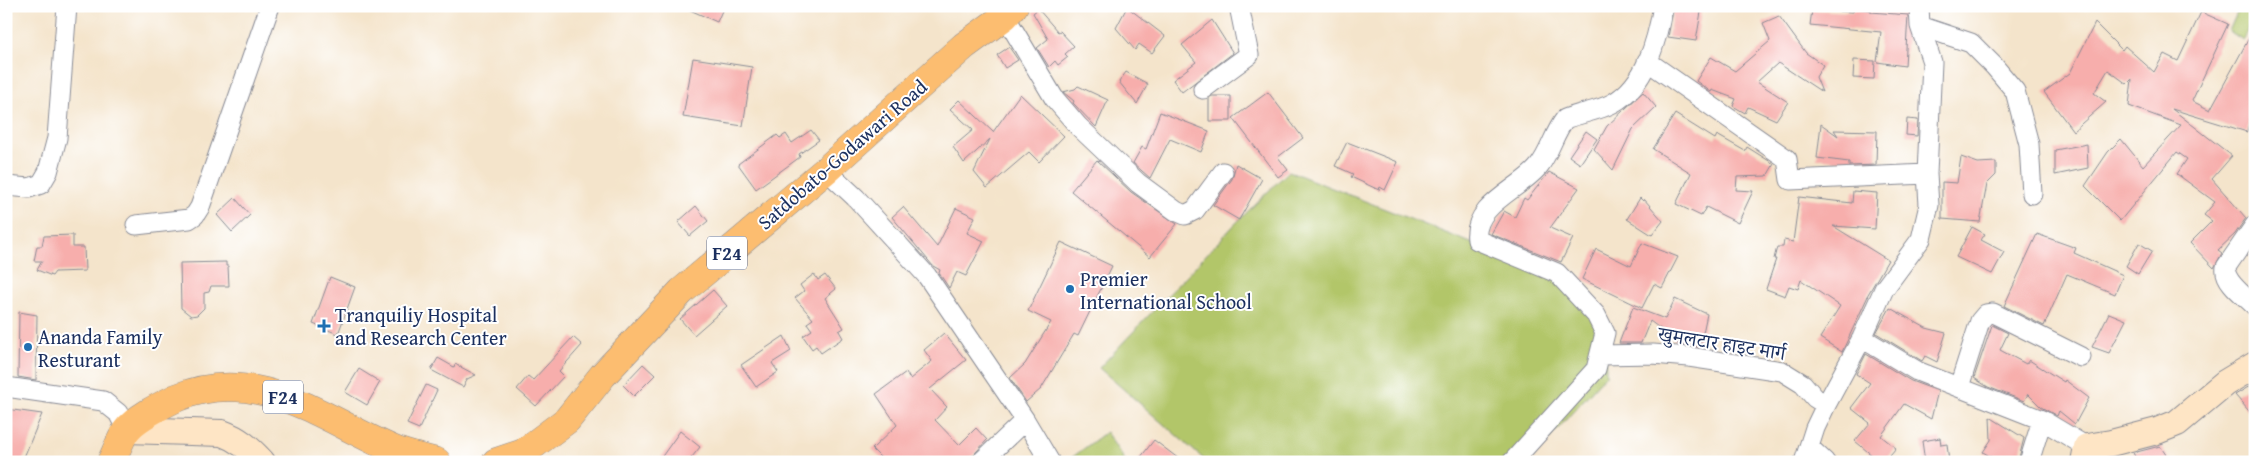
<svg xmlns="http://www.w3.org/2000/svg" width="2261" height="468" font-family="'Gentium Book Plus','Noto Serif Devanagari',serif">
<rect width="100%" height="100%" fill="#fff"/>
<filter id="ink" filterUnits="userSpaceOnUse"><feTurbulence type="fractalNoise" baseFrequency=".02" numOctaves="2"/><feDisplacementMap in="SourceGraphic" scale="10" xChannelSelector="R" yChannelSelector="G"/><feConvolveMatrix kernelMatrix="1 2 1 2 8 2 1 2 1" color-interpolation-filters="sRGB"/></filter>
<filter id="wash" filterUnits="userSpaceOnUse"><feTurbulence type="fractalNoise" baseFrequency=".0096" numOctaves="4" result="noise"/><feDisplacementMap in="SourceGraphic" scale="20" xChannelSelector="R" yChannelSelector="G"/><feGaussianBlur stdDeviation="1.12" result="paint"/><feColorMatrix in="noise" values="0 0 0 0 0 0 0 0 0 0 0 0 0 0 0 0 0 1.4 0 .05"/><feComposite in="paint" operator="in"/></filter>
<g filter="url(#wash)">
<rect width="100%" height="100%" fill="#f4e4cb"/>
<!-- green -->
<path fill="#b2c669" stroke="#667a64" d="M2240,6l15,5 -12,29 -14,-9z
M1289,171l182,72 82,28 53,63v41l-78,87h-321l-108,-94 140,-148z
M1106,432l20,30h-60z"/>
<g id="blocks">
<!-- building -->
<path fill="#f7aeac" d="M681,6h43l-7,16z
M1674,6h28l-6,35 -28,-4z
M1127,7l38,29 -13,17 -13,-9 -4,6 -19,-22z
M1854,8l17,2v2l37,3 -3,51 -28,-4 4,-30 -71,-7 2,-15 41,2z
M1038,9l20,23 2,-1 14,15 -9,8 3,3 -10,8 -3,-4 -6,6 -12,-19 11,-9 -15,-26z
M2201,12l27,12 -36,77 18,9 45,-83v69l-8,36 -75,-23 60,47 -20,23 34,39 -11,16 -17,16 4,3 -8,15 -24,-25 22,-22 -8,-6 11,-13 -38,-28 10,-15 -10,-7 -57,69 -35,-35 23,-34 13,-13 22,27 38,-41 -52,-19 3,-27 -5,5 -19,-14 -14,23 12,9 -33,29 -29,-39 26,-19 25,-50 27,27 3,-4 29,26 10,-18 14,7z
M1779,16l27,37 17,12 -7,12 6,15 -44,-29 -21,19 31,20 -12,18 -28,-13 -3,6 -12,-7 3,-7 -24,-9 -1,2 -15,-11 15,-24 24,14 35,-30 -7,-18z
M1212,20l21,33 -51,39 -9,-12 23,-18 -14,-17z
M1009,47l9,13 -13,8 -8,-13z
M693,58l59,9 -9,59 -60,-9z
M1854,60l21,1 -1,18 -21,-1z
M1126,72l22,12 -11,20 -18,-22z
M1078,86l30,14 -12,27 -23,-24 1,-2 -11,-9 12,-3z
M1268,92l35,46 -25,19 10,13 -10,7 -45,-59z
M1643,92l13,15 -23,22 -20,41 -19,-21 13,-23z
M1020,94l44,42 -25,26 -10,-10 -42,36 -13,-16 16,-33 -26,24 -11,-16 20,-17 -23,-21 9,-9 34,32z
M1212,96h19v25h-22v-23z
M1160,112l49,19 -8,21 -31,-13 -20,39 -17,-15 9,-16 4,2z
M1675,114l40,25 2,-4 28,16 2,-4 27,17 -7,12 -30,1 -1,13 17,1 -15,32 -32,-16 -5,9 -25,-12 15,-31 -38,-24z
M1907,119l11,1 -1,16 -11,-1z
M1821,124l17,12 -4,-6 43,1 -1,34 -27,1v-4l-32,-4z
M811,130l8,10 -20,14 1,3 -44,32 -18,-25 39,-29 3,3 6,-4 6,9z
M1586,131l11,8 -17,25 -11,-8z
M1347,142l51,20 -13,28 -5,-3 -1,3 -28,-13 2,-3 -18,-8z
M2087,144l1,24 -33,7v-25z
M1961,157l17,6 18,-1v13l-9,9 -7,38 -38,-3v-37l15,1z
M1097,160l34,32 46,32 -27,33 -79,-66z
M1236,164l26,15 -23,41 -26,-15 19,-26z
M1549,172l30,16 -29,40 23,10 -12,24 -70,-28 13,-23 11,6 9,-19 3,2z
M1853,191l24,2 -2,36 -42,-3 55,34 -21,36h1l-26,56 -22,-14 20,-32 -39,-26 -3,9 -9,-3 -4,10 -19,-7 10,-30h-2l3,-12h6l1,-7 9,2 6,-45 53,6z
M235,198l15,17 -18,17 -15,-17z
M1640,198l3,3 1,-2 19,22 -11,14 -25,-16z
M696,206l12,15 -18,15 -12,-14z
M903,207l34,40 19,-39 19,9 -8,16 17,8 -18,35 -9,-4 -8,16 -10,-15 1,-3 -7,-4 -41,-49z
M1972,227l13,7 -4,6 23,12 -12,22 -36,-17z
M2037,234l39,14 -2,5 49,22 -8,19 -48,-20 -23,52 -40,-20z
M73,235v12h11l1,24 -30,1 -3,4 -15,-6 5,-9h-8l3,-15h5l2,-10z
M1061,242l51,24 -34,70 -4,-2 -33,55 -15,13 -16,-24 15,-14 26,-42 -23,-11z
M1642,243l36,14 -16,31 -8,-4 -12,24 -60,-29 14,-30 35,17z
M2139,243l13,8 -14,23 -12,-8z
M226,262v4h2l1,20h-18l-2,6 -5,1v15l-7,7 -6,1 -10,-8 -1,-45z
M814,274l4,6 7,-5 11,14 -11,9 19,30 -5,3 4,7 -22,15 -5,-7 -4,3 -9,-13 9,-6 -5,-7 6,-4 -18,-21 9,-7 -4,-6z
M330,277l25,10 -17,47 -25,-10z
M713,290l14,16 -33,29 -14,-16z
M1675,299l32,15 -7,33 -22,-2v-3l-28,-21 -9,22h-22l14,-36 32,12z
M1890,308l36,20 20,5 -9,29 -12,-6 -3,5 -46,-28z
M19,312l18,3 -1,65 -18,-3z
M2109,313l17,7 -17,33 -17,-6z
M1992,325l16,8 -8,17 26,14 3,-4 35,22 1,-2 24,18 -14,26 -16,-13 -2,5 -16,-9 -13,-13 -4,7 -36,-14 -14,-9z
M944,333l22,27 -36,29 17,18 -12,13 24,25 17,-17 11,12 -20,22h-82l-13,-13 25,-24 -21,-31 30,-22 4,7 22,-18 -8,-11z
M784,336l7,15 -19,12 6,9 -22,15 -15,-22z
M573,337l9,8 -23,26 5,5 -28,30 -19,-17 11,-13 5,4z
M1866,354l45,27 27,10 -7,28 -27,-15 -23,32 15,12 -12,14h-4l-25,-21 15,-18 -19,-15 19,-25 -14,-9z
M438,358l16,9 1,-3 21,11 -9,4 -4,8 -32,-17z
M643,364l12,11 -21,21 -11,-11z
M359,369l21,13 -13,23 -22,-13z
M2255,383v35l-20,-23z
M426,385l11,5 -18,39 -12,-5z
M6,409l36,5 -20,48h-16z
M1990,417l34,21 -6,24h-19l-16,-10 8,-12z
M680,431l20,16 -12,15h-30z
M1940,438l1,7 6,-1 2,18h-24l-3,-21z
M1154,440l29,22h-46z
M2160,446l11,16h-43l8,-4 -3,-5z"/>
</g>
</g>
<g filter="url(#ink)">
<use href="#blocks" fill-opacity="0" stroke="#888a94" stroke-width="1"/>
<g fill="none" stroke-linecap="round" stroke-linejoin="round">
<!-- street casing -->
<g stroke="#888a94" stroke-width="21">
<path id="street" d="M1005,16l49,82 24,28 60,57 38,28 9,4 10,-5 28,-38
M1920,26l51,17 23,23 21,25 14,53 3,50
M1647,61l140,98 3,21 137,-6
M1203,89l46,-34 -10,-49
M826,170l30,28 71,78 98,144 25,42
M6,186l23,2 12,-4 7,-12 9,-34 10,-132
M136,225l53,-6 6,-4 5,-8 70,-201
M2255,225l-29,42c-3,14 19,29 29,39
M1862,338l55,33 125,49 45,27
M1601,355l52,-1 36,3 93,14 21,13 12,14 11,7
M6,387l97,14 15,12 9,17
M1959,387l21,-66 6,-7 7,-1 88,44
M1810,448l15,14
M981,462l44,-42
M1512,462l84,-93 9,-36 -9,-18 -39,-42 -80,-33c-5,-35 44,-51 62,-74 11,-14 15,-33 26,-47 15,-6 34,-8 48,-16 33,-18 44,-63 50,-97
M1804,462l11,-34 11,-23 36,-67 22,-49 37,-50 8,-34 -2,-31 5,-112 -12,-36 -1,-20
M2029,462l13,-42"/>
</g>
<!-- secondary casing -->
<g stroke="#888a94" stroke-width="28">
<path id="secondary" d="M127,430l95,3c17,6 28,16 40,29
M2084,462l3,-15 24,-4 46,-12 20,-8 48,-40 30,-18"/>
</g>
<!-- primary casing -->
<g stroke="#888a94" stroke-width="29">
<path id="primary" d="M111,462c5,-10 9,-22 15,-31 9,-13 36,-26 50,-33 83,-35 149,23 221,53 12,5 27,7 40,11
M496,462l27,-9 44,-33 36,-45 79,-84 144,-121 138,-124 41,-30 9,-10"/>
</g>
<!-- street -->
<use href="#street" stroke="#fff" stroke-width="19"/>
<!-- secondary -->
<use href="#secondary" stroke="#fee5c5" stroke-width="26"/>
<!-- primary -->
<use href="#primary" stroke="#fcbd6f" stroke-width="28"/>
</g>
</g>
<!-- markers -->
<g fill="#1f6fb2" stroke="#fff" stroke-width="2">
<circle cx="1070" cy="289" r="5"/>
<path d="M321.5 318.5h5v5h5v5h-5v5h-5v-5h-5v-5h5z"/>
<circle cx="28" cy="347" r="5"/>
</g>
<g text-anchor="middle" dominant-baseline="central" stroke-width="4" stroke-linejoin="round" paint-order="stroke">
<!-- shield labels -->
<g fill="#fff" stroke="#5f6d8e" stroke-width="1">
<rect x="707" y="236.5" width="40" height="33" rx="4"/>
<rect x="263" y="380.5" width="40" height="33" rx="4"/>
</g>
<g font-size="19" font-weight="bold" fill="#1b2f5e">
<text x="727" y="253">F24</text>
<text x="283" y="397">F24</text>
</g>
<!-- street labels -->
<g font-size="20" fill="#1b2f5e" stroke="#fff">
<text transform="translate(842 154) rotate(-41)">Satdobato-Godawari Road</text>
<text transform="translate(1722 343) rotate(9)">खुमलटार हाइट मार्ग</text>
</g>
<!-- poi labels -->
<g font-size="20" fill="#1b2f5e" stroke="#fff" text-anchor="start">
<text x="1080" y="278">Premier<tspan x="1080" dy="23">International School</tspan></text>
<text x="335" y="314">Tranquiliy Hospital<tspan x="335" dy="23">and Research Center</tspan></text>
<text x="38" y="336">Ananda Family<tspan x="38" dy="23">Resturant</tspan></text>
</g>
</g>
<!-- margin -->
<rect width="2261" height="468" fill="none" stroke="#fff" stroke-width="25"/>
</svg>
